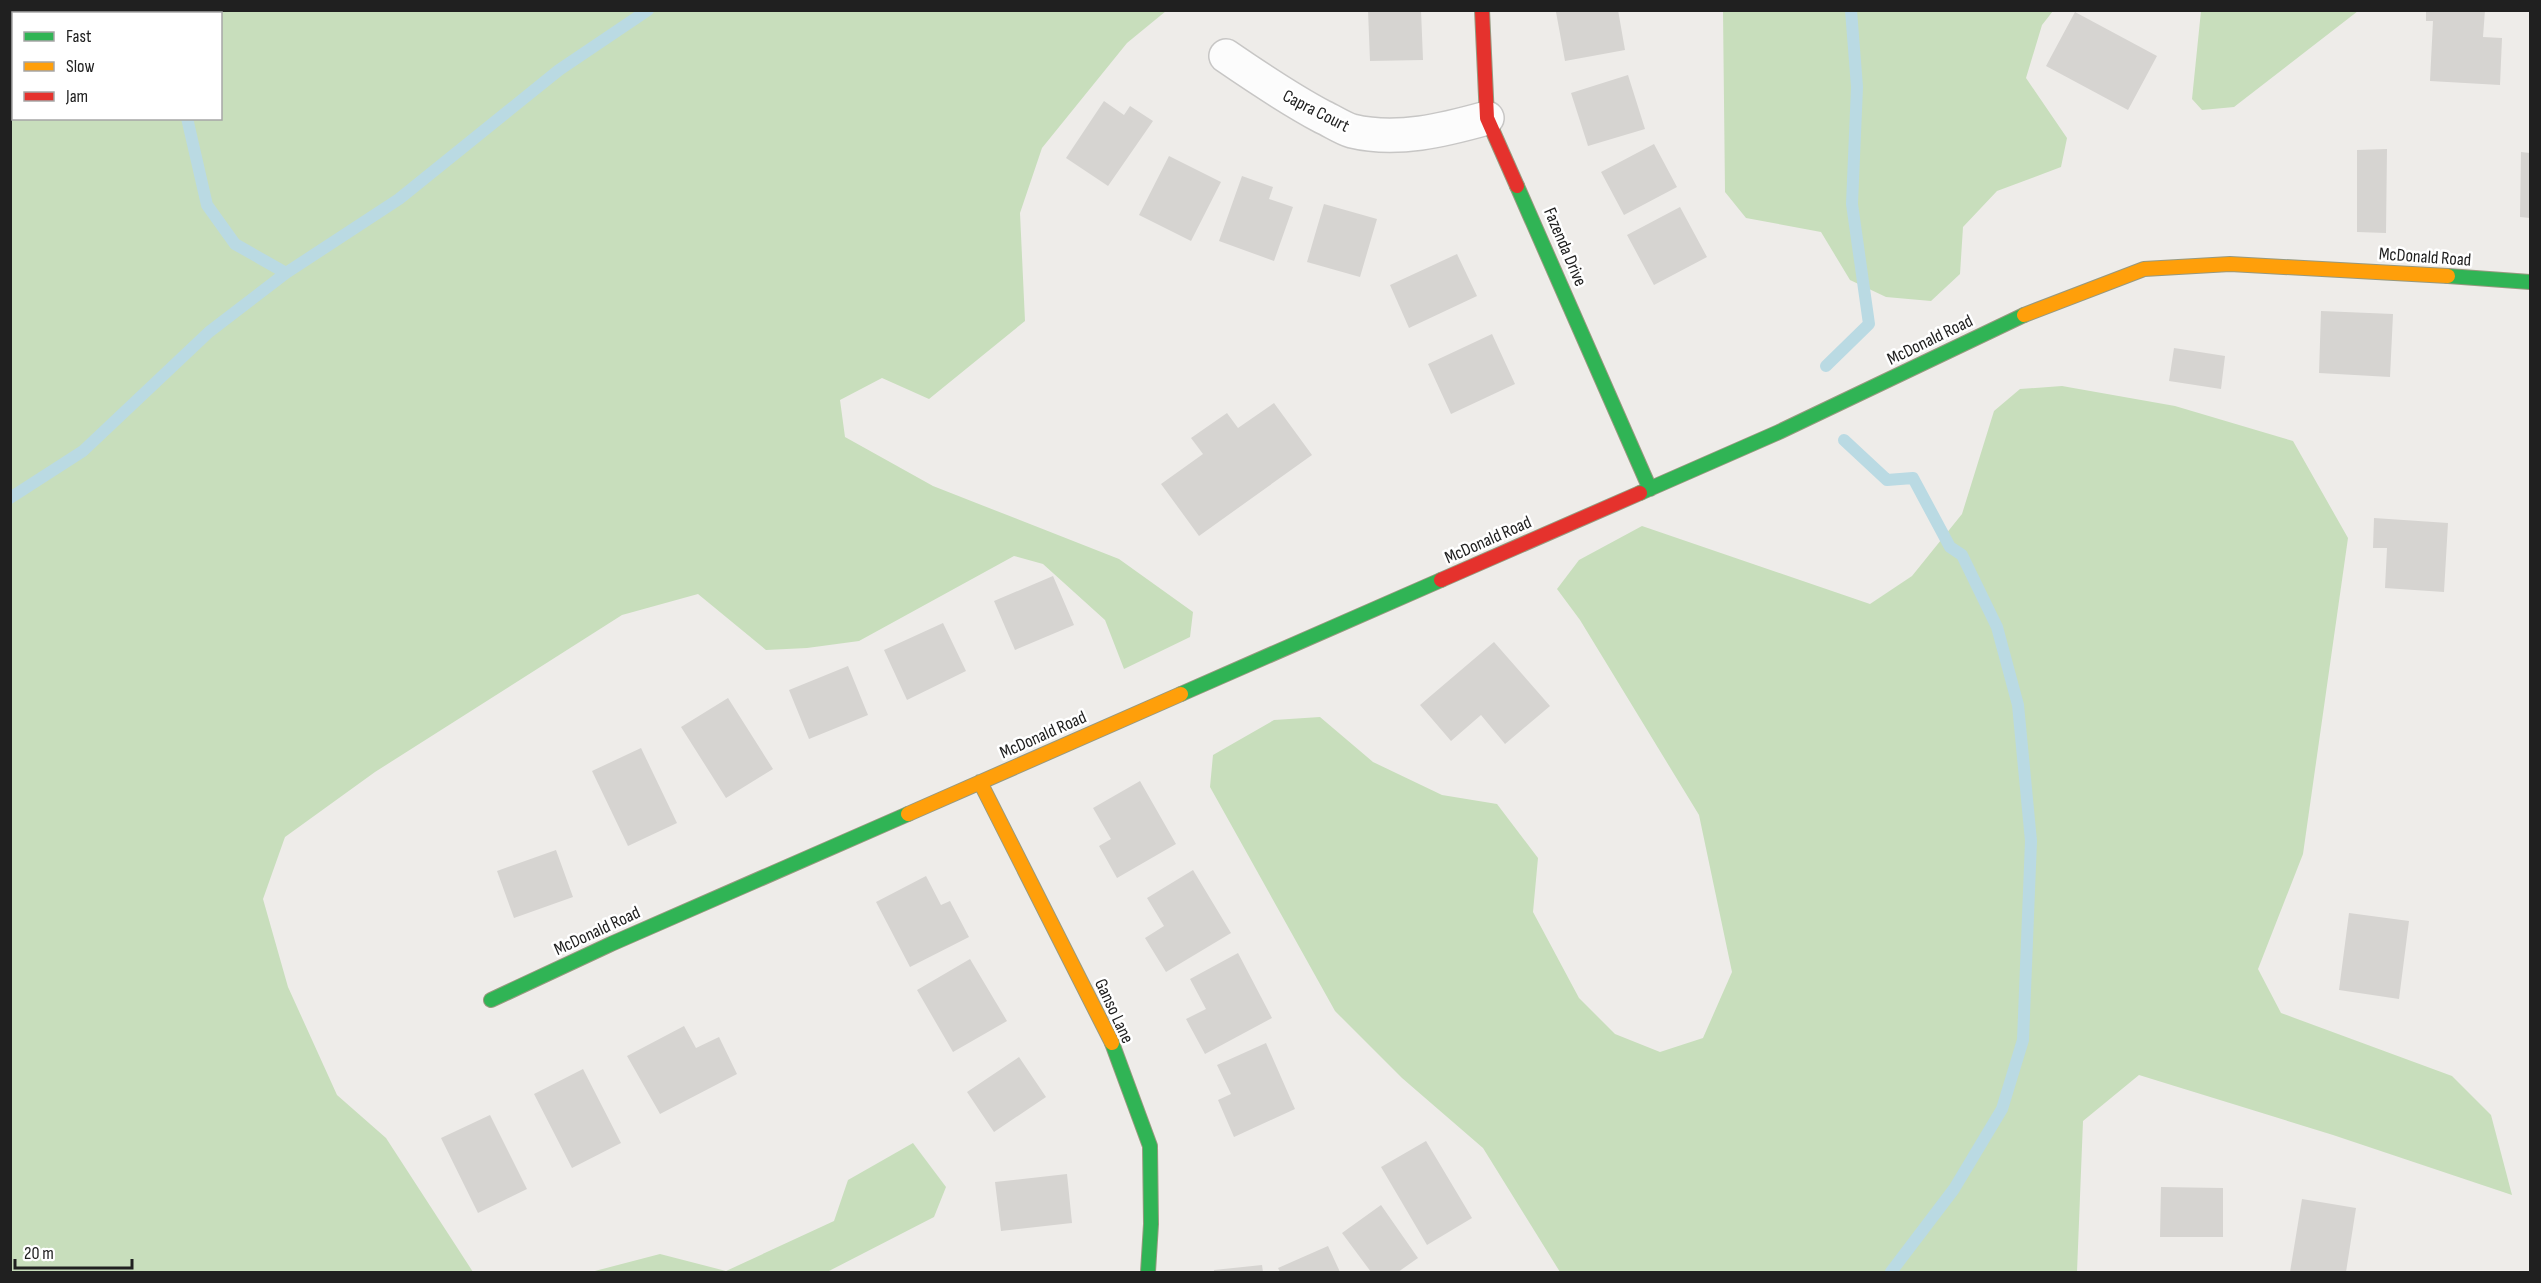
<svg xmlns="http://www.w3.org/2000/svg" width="2541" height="1283" font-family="'Sofia Sans Condensed',sans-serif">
<rect width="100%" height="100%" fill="#eeece9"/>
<!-- forest -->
<path fill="#c8debc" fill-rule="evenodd" d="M10,11h1156l-39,32 -85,105 -22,65 5,108 -96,78 -47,-21 -42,22 5,37 88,49 186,73 74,53 -3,25 -66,32 -19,-49 -62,-56 -29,-8 -155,85 -52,7 -41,2 -68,-56 -76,21 -247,157 -90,65 -22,62 25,88 49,108 49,43 87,134h-462zM14,14h206v104h-206z
M1723,11h330l-11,14 -16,53 41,60 -6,29 -64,24 -34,36 -3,47 -29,27 -45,-4 -36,-17 -29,-48 -75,-14 -21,-26z
M2201,11v-1l157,1 -124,96 -32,3 -10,-11z
M2062,386l113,20 118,35 55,97 -45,316 -45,115 23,44 171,63 39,39 21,80 -179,-60 -194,-60 -56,46 -6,151h-517l-77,-124 -81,-70 -67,-67 -125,-224 3,-32 61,-35 46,-3 53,45 69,33 55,9 41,54 -5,54 46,86 36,36 45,18 43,-14 29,-66 -33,-157 -119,-195 -23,-31 22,-29 63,-34 228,78 42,-28 50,-62 32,-103 26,-22z
M913,1143l33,44 -12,30 -107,55h-236l69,-18 66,17 108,-50 14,-41z"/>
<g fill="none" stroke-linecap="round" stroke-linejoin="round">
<!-- stream -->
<path stroke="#badae3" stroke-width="12" d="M165,10l1,4
M187,118l20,87 28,39 51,29
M1826,366l43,-42 -17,-120 5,-117 -6,-77
M1844,440l43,40 26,-2 37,69 12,8 35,72 21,78 13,136 -8,199 -21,69 -48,80 -63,83
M10,498l73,-47 126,-119 77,-59 113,-74 160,-129 89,-60"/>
</g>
<!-- building -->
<path fill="#d6d4d1" d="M1368,10h53l2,50 -53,1z
M1563,10h55l7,40 -60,11 -9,-49z
M2426,10h59l-2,27 19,1 -2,47 -70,-4 3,-60h-7z
M2075,12l82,44 -29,54 -82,-44z
M1628,75l17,54 -57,17 -17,-53z
M1104,101l20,14 6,-9 23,15 -45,65 -42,-28z
M1654,144l23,43 -53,28 -23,-43z
M2387,149l-1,84 -29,-1v-82z
M2521,152l9,1v65l-10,-1z
M1169,156l52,26 -30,59 -52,-26z
M1242,176l31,11 -4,12 24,8 -19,54 -55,-20z
M1324,204l53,15 -17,58 -53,-15z
M1680,207l27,50 -53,28 -27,-50z
M1457,254l20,42 -68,32 -19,-43z
M2321,311l72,3 -3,63 -71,-4z
M1492,334l23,50 -64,30 -23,-50z
M2174,348l51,8 -4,33 -52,-8z
M1274,403l38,52 -113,81 -38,-52 42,-30 -12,-16 36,-25 11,15z
M2374,518l74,5 -4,69 -59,-4 2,-40h-14z
M1053,576l21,49 -59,25 -21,-49z
M943,623l23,48 -59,29 -23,-50z
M1494,642l56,64 -45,38 -24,-29 -30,26 -31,-36z
M848,666l20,49 -59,24 -20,-49z
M728,698l45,71 -47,29 -45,-71z
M641,748l36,75 -49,23 -36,-75z
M1140,781l36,63 -59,34 -18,-32 12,-7 -18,-31z
M556,850l17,47 -59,21 -17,-47z
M1193,870l38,63 -65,39 -21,-34 19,-12 -17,-28z
M926,876l15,29 9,-4 19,36 -59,30 -34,-65z
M2349,913l60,8 -10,78 -60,-9z
M1238,953l34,65 -67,36 -19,-35 20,-10 -16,-30z
M970,959l37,62 -54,31 -36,-62z
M684,1026l12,22 23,-11 18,37 -77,40 -33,-58z
M1266,1043l29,66 -61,28 -16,-37 13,-6 -14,-29z
M1019,1057l27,40 -52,35 -27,-40z
M583,1069l38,74 -49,25 -38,-74z
M490,1115l37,74 -49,24 -37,-75z
M1426,1141l46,77 -45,27 -46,-78z
M1067,1174l5,49 -71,8 -6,-49z
M2161,1187l62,1v49h-63z
M2302,1199l54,9 -10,64h-56z
M1381,1205l37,53 -20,14h-27l-29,-39z
M1328,1246l12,26h-60l-2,-4z
M1262,1265l1,7h-49v-2z"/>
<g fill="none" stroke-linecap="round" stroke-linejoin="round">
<!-- street casing -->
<g stroke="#c7c6c5" stroke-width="36">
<path id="street" d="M1226,56c32,22 63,43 97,61 9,4 19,11 29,14 45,11 92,-1 135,-13"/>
</g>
<!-- fast casing -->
<g stroke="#97997f" stroke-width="16">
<path id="fast" d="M1517,186l133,303
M2448,276l82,6
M1640,493l139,-61 245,-117
M1181,694l260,-114
M491,1000l120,-56 297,-130
M1112,1043l38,103 1,78 -3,48"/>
</g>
<!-- slow casing -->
<g stroke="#97997f" stroke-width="16">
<path id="slow" d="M2024,315l120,-46 86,-5 218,12
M980,782l132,261
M908,814l273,-120"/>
</g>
<!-- jam casing -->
<g stroke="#97997f" stroke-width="16">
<path id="jam" d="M1482,10l5,108 30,68
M1441,580l199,-87"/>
</g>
<!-- street -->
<use href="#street" stroke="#fcfcfc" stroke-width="33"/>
<!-- fast -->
<use href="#fast" stroke="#30b455" stroke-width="14"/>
<!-- slow -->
<use href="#slow" stroke="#ff9f0a" stroke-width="14"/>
<!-- jam -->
<use href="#jam" stroke="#e5322d" stroke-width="14"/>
</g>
<g text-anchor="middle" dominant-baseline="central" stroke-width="5" stroke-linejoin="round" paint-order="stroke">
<!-- street labels -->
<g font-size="18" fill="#202020" stroke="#fff">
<text transform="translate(1316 111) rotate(27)">Capra Court</text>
<text transform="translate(1565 247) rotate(67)">Fazenda Drive</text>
<text transform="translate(2425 257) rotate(4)">McDonald Road</text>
<text transform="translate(1930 340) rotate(-26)">McDonald Road</text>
<text transform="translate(1488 540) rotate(-24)">McDonald Road</text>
<text transform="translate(1043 735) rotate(-24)">McDonald Road</text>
<text transform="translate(597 931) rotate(-25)">McDonald Road</text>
<text transform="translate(1114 1011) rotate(65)">Ganso Lane</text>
</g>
</g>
<!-- border -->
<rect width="2541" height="1283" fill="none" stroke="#202020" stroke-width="24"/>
<!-- legend -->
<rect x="12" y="12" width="210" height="108" fill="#ffffff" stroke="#a6a6a6" stroke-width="1.5"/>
<rect x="24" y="32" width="30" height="9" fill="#30b455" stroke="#a6a6a6" stroke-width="1.5"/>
<text x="66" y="42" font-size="18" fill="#202020">Fast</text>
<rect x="24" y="62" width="30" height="9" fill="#ff9f0a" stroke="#a6a6a6" stroke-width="1.5"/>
<text x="66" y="72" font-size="18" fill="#202020">Slow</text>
<rect x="24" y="92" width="30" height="9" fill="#e5322d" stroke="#a6a6a6" stroke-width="1.5"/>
<text x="66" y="102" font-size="18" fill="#202020">Jam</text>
<!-- scale -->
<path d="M15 1259v9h117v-9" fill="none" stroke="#202020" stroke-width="3"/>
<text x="24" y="1259" font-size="18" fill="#202020" stroke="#ffffff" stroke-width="4.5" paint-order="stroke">20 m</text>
</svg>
